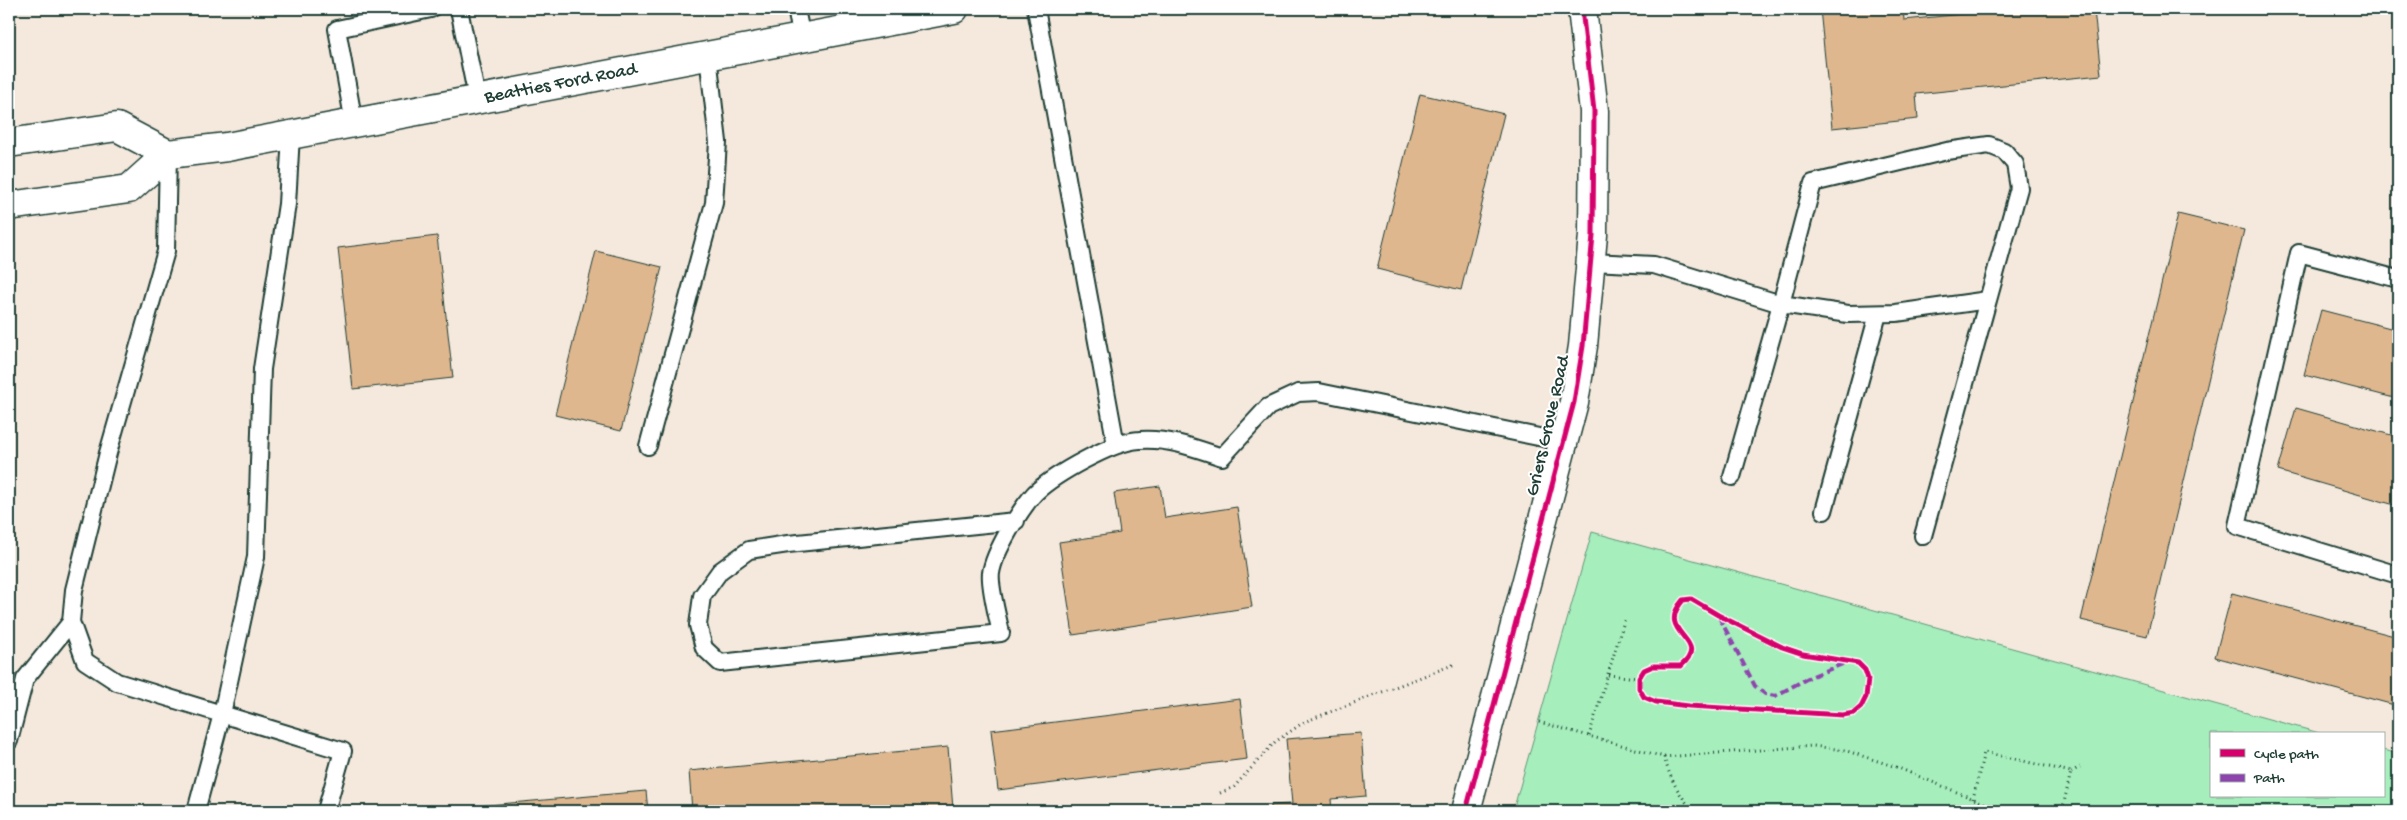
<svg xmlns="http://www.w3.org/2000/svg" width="2407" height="820" font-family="'Gochi Hand',sans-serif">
<rect width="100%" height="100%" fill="#f5e9dd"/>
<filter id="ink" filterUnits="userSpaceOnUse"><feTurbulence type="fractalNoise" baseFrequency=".02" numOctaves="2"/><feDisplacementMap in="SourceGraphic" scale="10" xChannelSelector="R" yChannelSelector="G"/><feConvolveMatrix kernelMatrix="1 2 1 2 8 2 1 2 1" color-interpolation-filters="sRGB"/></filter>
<g filter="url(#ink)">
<!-- green -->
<path fill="#a6eebc" stroke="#629678" d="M1592,532l731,202h-112v62h172v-46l15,4v57h-885z"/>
<!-- building -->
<path fill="#dfb78f" stroke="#1f3d34" d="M1820,9h83l1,11 109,-11h90l-9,1 7,65 -185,19 2,25 -86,9z
M1420,94l84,20 -43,176 -84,-21z
M2178,214l66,16 -97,406 -66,-16z
M437,236l16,142 -100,11 -15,-141z
M596,251l66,16 -41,164 -66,-16z
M2321,310l77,20v69l-94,-24z
M2296,408l102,29v69l-120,-35z
M1160,486l5,32 72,-11 15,100 -179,28 -14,-93 61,-9 -6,-40z
M2232,593l166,44v69l-183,-49z
M1240,699l7,60 -249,31 -7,-60z
M1361,733l5,63 -35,3 1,12h-61v-6l21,-1 -6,-65z
M948,747l5,62 -261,2 -3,-40z
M646,791l2,20h-205v-2z"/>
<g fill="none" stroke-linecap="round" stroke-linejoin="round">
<!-- lane casing -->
<g stroke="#1f3d34" stroke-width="20">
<path id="lane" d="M459,9l18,89
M796,9l6,29
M1036,9l80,436
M354,123l-17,-94 94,-20
M1989,145l15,6 11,13 4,24 -31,112 -92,13 -48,1 -67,-10 32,-121 134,-32z
M168,154l-2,97 -58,202 -34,137 -3,32 14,39 32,21 226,69 -17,60
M1591,262l63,3 127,39 -49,173
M2398,279l-99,-26 -62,273 161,49
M648,446l66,-243 4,-61 -10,-86
M1824,511l54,-197
M1016,521l-228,23 -39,6 -29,21 -18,25 -4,29 6,23 16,15 281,-30c-3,-14 -12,-48 -10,-60 3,-21 30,-65 44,-80 20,-19 78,-52 105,-53 29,-2 55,8 82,17l46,-50 30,-14 21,-1 244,50
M1923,536l65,-236
M9,741l16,-62 46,-57
M196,811l26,-97 34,-157 6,-188 25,-165 4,-69"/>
</g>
<!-- street casing -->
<g stroke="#1f3d34" stroke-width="31">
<path id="street" d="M1466,811l108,-409 9,-56 10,-111 1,-124 -12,-102"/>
</g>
<!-- secondary casing -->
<g stroke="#1f3d34" stroke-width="31">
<g id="secondary">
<path id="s1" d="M9,143l108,-16 51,27 59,-7 727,-138"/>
<path d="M9,206l120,-17 39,-35"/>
</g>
</g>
<!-- path -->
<path stroke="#1f3d34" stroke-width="3" stroke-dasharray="1 4" stroke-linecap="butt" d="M1608,675l31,3
M1539,722l125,35 149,-11 31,4 52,17 107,44
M1589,736l36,-118
M1664,757c6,21 15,39 30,54
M2071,772l9,-5
M1220,793l14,-6 41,-45 29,-20 151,-58
M1973,799l11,-47 87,20 -9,39
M1102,811l6,-1"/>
<!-- lane -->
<use href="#lane" stroke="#fff" stroke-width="16"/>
<!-- street -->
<use href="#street" stroke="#fff" stroke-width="28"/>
<!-- secondary -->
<use href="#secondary" stroke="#fff" stroke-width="28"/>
<!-- quiet -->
<path stroke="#8e44ad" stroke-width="4" stroke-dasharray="8 4" stroke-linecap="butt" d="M1719,617l36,69 10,8 10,2 35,-19 35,-14"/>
<!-- cycleway casing -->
<g stroke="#fff" stroke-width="8">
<path id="cycleway" d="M1691,599l27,16 64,32 21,7 55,9 7,7 3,9 -2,18 -5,10 -7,6 -11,2 -154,-9 -33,-4 -12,-5 -5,-9v-10l5,-8 9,-4h28c32,-28 -28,-31 2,-66z
M1466,811l108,-409 9,-56 10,-111 1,-124 -12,-102"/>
</g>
<!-- cycleway -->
<use href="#cycleway" stroke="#d6006c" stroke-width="5"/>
</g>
</g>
<g text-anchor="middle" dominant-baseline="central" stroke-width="4" stroke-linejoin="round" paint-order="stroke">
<!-- street labels -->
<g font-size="19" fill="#1f3d34" stroke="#fff">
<text stroke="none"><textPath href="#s1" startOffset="566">Beatties Ford Road</textPath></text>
<text transform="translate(1549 426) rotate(-77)">Griers Grove Road</text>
</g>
</g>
<!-- margin -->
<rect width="2407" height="820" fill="none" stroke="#fff" stroke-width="30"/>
<rect x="15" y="15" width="2377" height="790" fill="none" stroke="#1f3d34" stroke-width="2" filter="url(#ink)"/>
<!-- legend -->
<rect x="2210" y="732" width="175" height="65" fill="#ffffff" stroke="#a5b1ae"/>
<rect x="2220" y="749" width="25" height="8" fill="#d6006c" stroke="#a5b1ae"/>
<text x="2254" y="758" font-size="15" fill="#1f3d34">Cycle path</text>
<rect x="2220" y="774" width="25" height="8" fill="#8e44ad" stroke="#a5b1ae"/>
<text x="2254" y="782" font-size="15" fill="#1f3d34">Path</text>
</svg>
